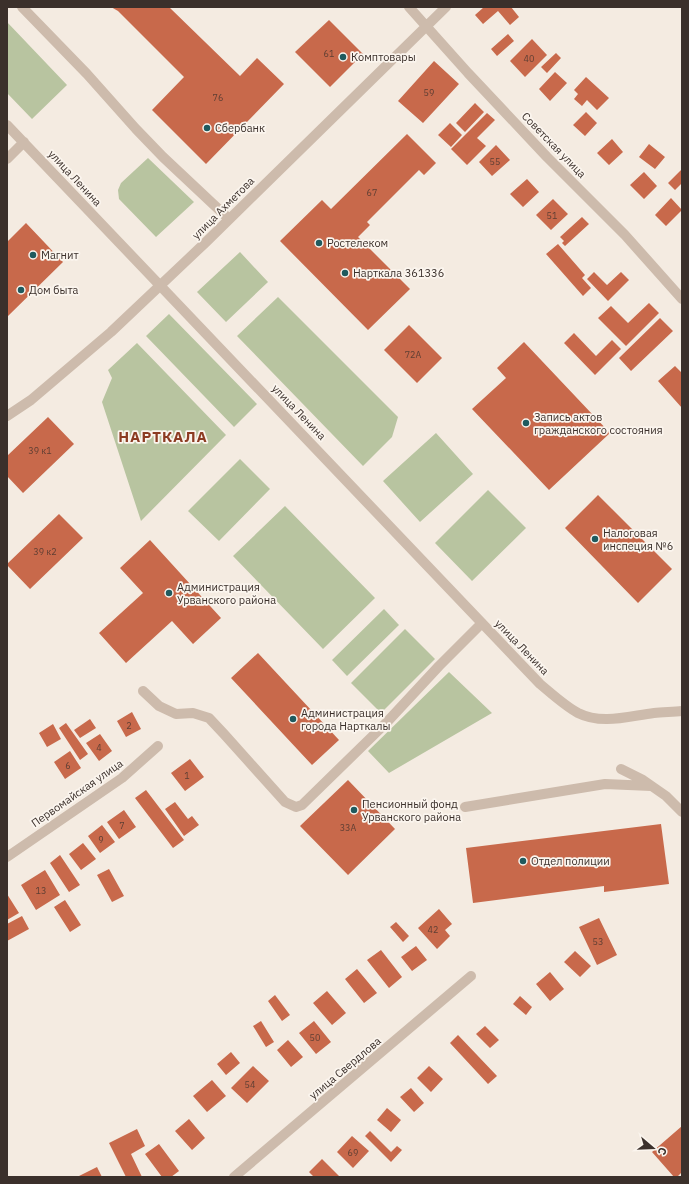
<svg xmlns="http://www.w3.org/2000/svg" width="689" height="1184" font-family="'IBM Plex Sans',sans-serif">
<rect width="100%" height="100%" fill="#f4ebe1"/>
<!-- green -->
<path fill="#b8c4a0" d="M7,22l60,63 -35,34 -25,-26z
M148,158l46,44 -38,35 -37,-38 -1,-9 3,-7z
M240,252l28,30 -42,40 -29,-30z
M278,297l120,120 -6,20 -29,29 -126,-130z
M169,314l88,90 -23,23 -88,-91z
M137,343l89,92 -85,86 -39,-119 10,-24 -4,-8z
M436,433l37,41 -53,48 -37,-41z
M240,459l30,30 -51,52 -31,-30z
M488,490l38,38 -54,53 -37,-38z
M285,506l90,92 -52,51 -90,-93z
M384,609l15,16 -52,51 -15,-16z
M405,629l30,30 -54,54 -30,-30z
M449,672l43,41 -103,60 -21,-22z"/>
<!-- building -->
<path fill="#c8694b" d="M111,7h58l71,69 17,-18 27,26 -78,80 -54,-54 32,-33 -66,-66z
M484,7h27l8,10 -9,8 -12,-14 -15,13 -8,-9z
M329,20l34,34 -33,33 -35,-35z
M508,34l6,7 -17,15 -6,-7z
M532,39l15,16 -22,22 -15,-16z
M556,53l5,5 -14,15 -6,-6z
M434,61l25,23 -36,39 -25,-22z
M555,72l12,11 -17,18 -11,-12z
M586,77l23,21 -12,12 -10,-10 -5,6 -8,-7 4,-5 -4,-4z
M475,103l9,9 -19,20 -9,-9z
M586,112l11,11 -12,13 -12,-11z
M487,113l8,7 -18,18 9,8 -19,19 -16,-16z
M450,123l12,12 -11,12 -13,-12z
M407,134l29,29 -12,12 -5,-5 -52,52 3,3 -12,12 52,52 -42,41 -88,-89 42,-41 9,9z
M612,139l11,13 -14,13 -12,-12z
M649,144l16,13 -10,12 -16,-12z
M496,145l14,15 -18,16 -13,-14z
M682,169v14l-7,7 -7,-7z
M644,172l13,14 -13,13 -14,-14z
M527,179l12,13 -16,15 -13,-13z
M671,198l11,12 -16,16 -11,-11z
M553,199l15,15 -17,16 -15,-15z
M582,217l7,7 -24,22 -3,-3 2,-2 -4,-4z
M26,223l37,39 -56,55v-75z
M558,244l27,31 -3,3 9,10 -8,8 -37,-42z
M594,272l13,13 14,-13 8,8 -21,21 -21,-22z
M649,303l10,10 -33,33 -28,-28 13,-12 17,17z
M660,318l13,13 -42,40 -12,-13z
M409,325l33,33 -25,25 -33,-33z
M574,333l22,23 16,-16 9,9 -26,26 -31,-32z
M524,342l86,91 -61,57 -77,-81 34,-31 -9,-10z
M675,366l6,6 1,-1v37l-24,-27z
M48,417l26,27 -51,49 -16,-17v-20z
M598,495l74,74 -34,34 -73,-75z
M59,514l24,24 -53,51 -23,-24v-1z
M150,540l71,78 -28,26 -21,-23 -46,42 -27,-30 44,-40 -23,-25z
M258,653l81,87 -27,25 -81,-87z
M132,712l9,17 -15,8 -9,-16z
M90,719l6,9 -16,10 -6,-8z
M66,723l22,31 -8,6 -21,-32z
M53,724l8,15 -14,8 -8,-14z
M100,734l12,17 -13,10 -13,-18z
M70,751l11,17 -16,11 -11,-17z
M190,759l14,18 -19,14 -14,-18z
M348,780l47,49 -47,46 -48,-49z
M146,790l38,50 -11,8 -38,-50z
M175,802l13,17 4,-3 7,9 -15,11 -19,-27z
M124,810l12,17 -17,12 -12,-17z
M661,824l8,60 -65,8v-6l-131,17 -7,-55z
M102,825l13,17 -15,11 -12,-17z
M83,843l13,16 -15,11 -12,-16z
M60,855l20,30 -11,7 -19,-29z
M109,869l15,27 -12,6 -15,-27z
M45,870l15,25 -24,15 -15,-25z
M7,894l12,19 -12,7z
M65,900l16,25 -11,7 -16,-25z
M439,909l13,15 -7,6 5,6 -13,13 -19,-21z
M22,916l7,13 -22,12v-17z
M599,918l18,37 -20,10 -18,-38z
M396,922l13,14 -6,6 -13,-15z
M416,946l11,14 -15,11 -11,-14z
M381,950l21,27 -13,11 -22,-28z
M575,951l16,15 -11,11 -16,-15z
M357,969l20,24 -13,10 -19,-24z
M550,972l14,17 -14,12 -14,-17z
M327,991l19,22 -14,12 -19,-22z
M275,995l15,20 -8,6 -14,-20z
M520,996l12,11 -6,8 -13,-11z
M261,1021l13,21 -8,5 -13,-21z
M314,1021l17,21 -15,12 -17,-21z
M485,1026l14,14 -9,8 -14,-14z
M458,1035l39,41 -9,8 -38,-41z
M288,1040l15,17 -12,10 -14,-17z
M231,1052l9,11 -14,12 -9,-11z
M253,1066l16,15 -22,22 -16,-15z
M429,1066l14,13 -12,13 -14,-14z
M212,1080l14,16 -19,16 -14,-16z
M411,1088l13,15 -10,9 -14,-15z
M387,1108l14,12 -10,12 -14,-12z
M189,1119l16,19 -13,12 -17,-19z
M682,1126v46l-5,5h-3l-22,-25z
M137,1129l8,17 -14,8 11,23h-16l-17,-34z
M370,1131l21,21 6,-6 5,4 -11,12 -26,-26z
M352,1136l17,15 -16,17 -16,-16z
M159,1144l20,27 -8,6h-9l-17,-23z
M322,1159l18,18h-26l-5,-5z
M97,1167l5,10h-25z"/>
<g fill="none" stroke-linecap="round" stroke-linejoin="round">
<!-- minor -->
<path stroke="#cdbbac" stroke-width="10" d="M22,7l65,67 49,55 27,28 66,62
M409,7l59,66 79,84 78,78 57,64
M7,125l533,559c12,10 25,22 38,29 24,12 51,3 76,0 9,-1 19,-1 28,-2
M7,159l17,-17
M7,416l24,-16 80,-68 94,-89 241,-236
M143,691l16,15 17,8 17,-1 16,5 15,16 61,68 11,5 6,-2 85,-83 52,-56 43,-43
M621,769l22,11 23,16 16,16
M465,807l140,-23 46,2
M7,857l115,-79 36,-32
M234,1177l237,-201"/>
</g>
<!-- markers -->
<g fill="#1f5a5e" stroke="#fbf5ee" stroke-width="1.5">
<circle cx="343" cy="57" r="4"/>
<circle cx="207" cy="128" r="4"/>
<circle cx="319" cy="243" r="4"/>
<circle cx="33" cy="255" r="4"/>
<circle cx="345" cy="273" r="4"/>
<circle cx="21" cy="290" r="4"/>
<circle cx="526" cy="423" r="4"/>
<circle cx="595" cy="539" r="4"/>
<circle cx="169" cy="593" r="4"/>
<circle cx="293" cy="719" r="4"/>
<circle cx="354" cy="810" r="4"/>
<circle cx="523" cy="861" r="4"/>
</g>
<g text-anchor="middle" dominant-baseline="central" stroke-width="3.5" stroke-linejoin="round" paint-order="stroke">
<!-- number labels -->
<g font-size="9" fill="#5e3e33">
<text x="329" y="53">61</text>
<text x="529" y="58">40</text>
<text x="429" y="92">59</text>
<text x="218" y="97">76</text>
<text x="495" y="161">55</text>
<text x="372" y="192">67</text>
<text x="552" y="215">51</text>
<text x="413" y="354">72А</text>
<text x="40" y="450">39 к1</text>
<text x="45" y="551">39 к2</text>
<text x="129" y="725">2</text>
<text x="99" y="747">4</text>
<text x="68" y="765">6</text>
<text x="187" y="775">1</text>
<text x="122" y="825">7</text>
<text x="348" y="827">33А</text>
<text x="101" y="839">9</text>
<text x="41" y="890">13</text>
<text x="433" y="929">42</text>
<text x="598" y="941">53</text>
<text x="315" y="1037">50</text>
<text x="250" y="1084">54</text>
<text x="353" y="1152">69</text>
</g>
<!-- poi labels -->
<g font-size="11" fill="#3b302b" stroke="#fbf5ee" text-anchor="start">
<text x="351" y="57">Комптовары</text>
<text x="215" y="128">Сбербанк</text>
<text x="327" y="243">Ростелеком</text>
<text x="41" y="255">Магнит</text>
<text x="353" y="273">Нарткала 361336</text>
<text x="29" y="290">Дом быта</text>
<text x="534" y="417">Запись актов<tspan x="534" dy="13">гражданского состояния</tspan></text>
<text x="603" y="533">Налоговая<tspan x="603" dy="13">инспеция №6</tspan></text>
<text x="177" y="587">Администрация<tspan x="177" dy="13">Урванского района</tspan></text>
<text x="301" y="713">Администрация<tspan x="301" dy="13">города Нарткалы</tspan></text>
<text x="362" y="804">Пенсионный фонд<tspan x="362" dy="13">Урванского района</tspan></text>
<text x="531" y="861">Отдел полиции</text>
</g>
<!-- street labels -->
<g font-size="11" fill="#3b302b" stroke="#fbf5ee">
<text transform="translate(554 145) rotate(46)">Советская улица</text>
<text transform="translate(75 178) rotate(47)">улица Ленина</text>
<text transform="translate(223 208) rotate(-45)">улица Ахметова</text>
<text transform="translate(299 412) rotate(46)">улица Ленина</text>
<text transform="translate(522 647) rotate(46)">улица Ленина</text>
<text transform="translate(77 793) rotate(-35)">Первомайская улица</text>
<text transform="translate(345 1068) rotate(-40)">улица Свердлова</text>
</g>
<!-- district labels -->
<g font-size="15" font-weight="bold" letter-spacing="1" fill="#8c3b22" stroke="#fbf5ee">
<text x="163" y="436">НАРТКАЛА</text>
</g>
</g>
<!-- border -->
<rect width="689" height="1184" fill="none" stroke="#3b302b" stroke-width="16"/>
<!-- north arrow -->
<g transform="translate(653 1148) rotate(109)" stroke="#fbf5ee" stroke-width="3" paint-order="stroke">
<path d="M0-3L7 15L0 10L-7 15Z" fill="#3b302b"/>
<text y="-6" font-size="11" font-weight="bold" text-anchor="middle" fill="#3b302b">С</text>
</g>
</svg>
